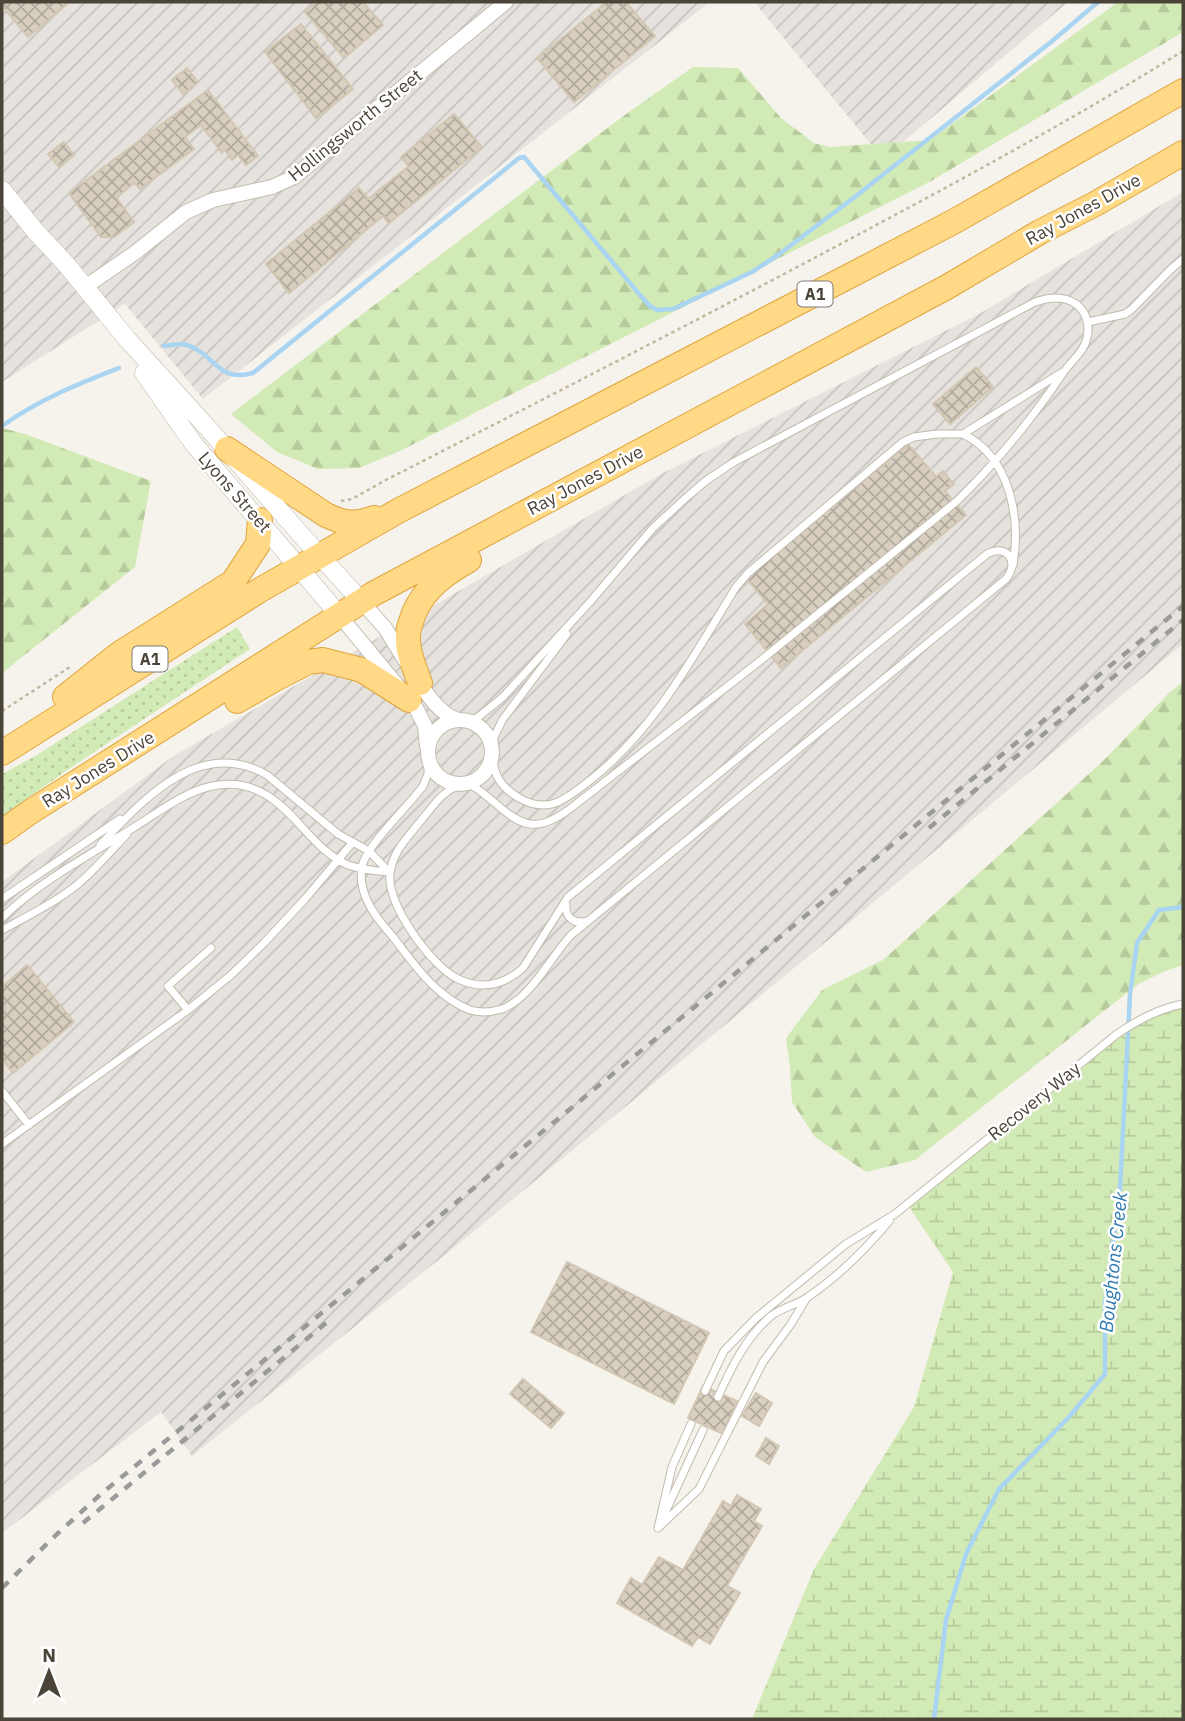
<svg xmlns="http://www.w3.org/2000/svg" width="1185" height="1721" font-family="'IBM Plex Sans',sans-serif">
<defs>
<pattern id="industrial-furrows" width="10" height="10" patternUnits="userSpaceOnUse" patternTransform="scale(1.75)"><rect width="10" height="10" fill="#e6e2dd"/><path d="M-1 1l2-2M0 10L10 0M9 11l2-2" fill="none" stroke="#c7c3be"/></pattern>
<pattern id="grass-dots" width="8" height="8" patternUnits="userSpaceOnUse" patternTransform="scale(1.75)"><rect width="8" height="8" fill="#d2eab5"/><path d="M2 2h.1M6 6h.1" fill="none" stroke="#b6ca9c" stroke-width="1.8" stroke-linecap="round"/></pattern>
<pattern id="forest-firs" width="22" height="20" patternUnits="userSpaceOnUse" patternTransform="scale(1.75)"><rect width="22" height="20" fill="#d2eab5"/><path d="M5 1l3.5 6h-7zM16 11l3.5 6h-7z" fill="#b6ca9c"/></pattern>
<pattern id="wetland-marsh" width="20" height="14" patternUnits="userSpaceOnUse" patternTransform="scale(1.75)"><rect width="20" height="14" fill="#d2eab5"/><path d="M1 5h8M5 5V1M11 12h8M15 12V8" fill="none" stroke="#b6ca9c"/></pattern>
<pattern id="building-cross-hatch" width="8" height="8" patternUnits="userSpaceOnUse" patternTransform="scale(1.75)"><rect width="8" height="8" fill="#d8cfc1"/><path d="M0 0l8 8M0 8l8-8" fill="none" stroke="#b1aa9e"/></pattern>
</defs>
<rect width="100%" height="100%" fill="#f6f3ec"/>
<!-- industrial -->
<path fill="url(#industrial-furrows)" d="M2,2h708l-507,397 -78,-95 -123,78z
M754,2h314l-185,157z
M1183,192v452l-345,288 -382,314 -264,210 -31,-44 -159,121v-651l173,-127 488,-282 316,-159z"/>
<!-- grass -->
<path fill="url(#grass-dots)" d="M237,627l13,22 -174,115 -74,52v-42l35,-19z"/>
<!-- forest -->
<path fill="url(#forest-firs)" d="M1118,2h65v30l-252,149 -531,270 -41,17 -41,1 -41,-17 -46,-38 395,-300 67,-47 45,1 43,50 33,25 16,4 100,-7z
M2,428l23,6 126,47 -16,86 -133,106z
M1183,682v283l-18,6 -28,14 -222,175 -49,12 -51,-35 -23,-35 -2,-35 -4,-29 36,-48 61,-30 219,-198 68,-70z"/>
<!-- wetland -->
<path fill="url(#wetland-marsh)" d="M1183,1004v715h-431l62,-150 100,-162 39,-135 -46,-68 229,-183z"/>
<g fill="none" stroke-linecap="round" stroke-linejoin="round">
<!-- stream -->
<path stroke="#a9d4f2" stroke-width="4.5" d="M164,346c7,-1 16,-3 23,-1 28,9 30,38 66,28l266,-215 5,-1 116,138 10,11 7,4 16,-1 79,-37 26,-17 78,-59 195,-154 47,-40
M2,426c38,-27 74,-41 117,-58
M934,1719l12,-99 20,-66 33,-65 70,-72 36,-43v-71l15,-114 10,-195 7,-51 22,-33 24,-3"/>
</g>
<!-- building -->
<path fill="url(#building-cross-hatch)" stroke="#d3c7b4" stroke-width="2" d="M2,2h67l-41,35 -26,-31z
M317,2h46l20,23 -39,33 -39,-46z
M607,2h19l29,34 -81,66 -37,-44z
M301,24l52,65 -37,29 -51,-66z
M187,68l11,14 -15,12 -11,-14z
M208,90l50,66 -12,9 -8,-10 -6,5 -7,-10 -3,3 -21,-28 -16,12 9,12 -54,40 -5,-6 -19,14 18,25 -20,15h-13l-32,-44z
M454,114l28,33 -93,76 -6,-7 -94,77 -23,-29 93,-76 9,11 41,-33 -8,-9z
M64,142l10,13 -15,12 -11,-13z
M976,367l17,20 -43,37 -17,-20z
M908,444l28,33 7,-6 11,13 -9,7 21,24 -185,153 -36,-44 23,-20 -22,-26z
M27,965l47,57 -61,51 -11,-14v-72z
M567,1262l142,71 -35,71 -143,-72z
M523,1379l41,34 -13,15 -41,-34z
M703,1386l34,15 -14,33 -35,-16z
M756,1393l16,10 -13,23 -17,-10z
M766,1438l13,8 -10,18 -13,-8z
M737,1495l24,14 -7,12 8,5 -35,60 13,7 -30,51 -12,-7 -6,9 -75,-43 14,-25 11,7 17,-28 24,13 40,-69 8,5z"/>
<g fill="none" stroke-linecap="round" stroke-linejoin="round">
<!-- service casing -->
<g stroke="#c2bbae" stroke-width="9">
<path id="service" d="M1088,322l37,-8 6,-4 39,-40 13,-11
M963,434c47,23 58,83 50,131
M465,720l12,-2 26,-21 87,-95 63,-74 35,-32 19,-16 27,-18 301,-160c14,-5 28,-7 41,2 10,7 14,21 11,34 -3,14 -16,23 -24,35 -31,46 -66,89 -106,128l-197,160 -189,147c-32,24 -47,21 -76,-5 -9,-7 -16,-15 -27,-19
M493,750l1,-13 9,-18 64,-85
M428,756v18l-5,12c-15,21 -55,57 -61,80 -2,11 0,22 4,32 6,15 17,27 27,39 21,27 43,60 77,73 10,3 22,2 32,-1 29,-11 48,-51 69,-74l435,-356c14,-17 1,-36 -19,-25l-414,339 -5,4 -45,71c-19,17 -41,22 -65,11 -26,-12 -72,-75 -68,-105 2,-21 16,-35 29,-51 15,-17 21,-31 43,-39
M493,757c0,20 11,33 28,42 28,15 45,0 67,-17 66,-51 105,-125 148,-195l12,-14 155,-131 11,-5 23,-3h26l98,-61
M100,845c43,-45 99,-109 167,-70l71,59 31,17 20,21
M2,899l118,-80
M566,905c-1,12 8,20 21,16
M2,918c38,-37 86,-62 131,-90 26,-16 49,-35 79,-42 20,-4 39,-1 56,10 30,19 47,55 80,69 14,5 28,6 42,7
M2,930c26,-14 52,-27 75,-45 18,-15 34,-34 50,-51
M188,1010l-20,-24 43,-38
M2,1091l27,34
M2,1144l186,-134 43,-35 33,-32 41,-44 48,-57
M705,1391l19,-40 32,-33 90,-74 49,-30 222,-180c21,-14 41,-25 66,-30
M718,1397c13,-29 28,-60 53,-81 11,-9 26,-11 37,-19 32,-22 58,-48 82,-77
M664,1515l39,-85
M658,1528l41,-39 64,-127 28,-38 15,-25
M658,1528l14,-61 19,-43"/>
</g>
<!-- minor casing -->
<g stroke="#c2bbae" stroke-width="16">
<path id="minor" d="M85,287l51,-35 50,-40 27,-12 59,-13 22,-10 212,-175
M362,602l23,26 20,32
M339,615l77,93 9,18 2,20
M416,677c10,16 23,37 42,43
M428 752a32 32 0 1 1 64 0a32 32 0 1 1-64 0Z"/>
</g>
<!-- tertiary casing -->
<g stroke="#c2bbae" stroke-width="19">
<path id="tertiary" d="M2,190l34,42 30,32 61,75 79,87 96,110 60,66
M144,373l49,70 146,172"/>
</g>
<!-- trunk casing -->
<g stroke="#e0a43c" stroke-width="26">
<path id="trunk" d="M227,449l99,66c19,9 28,10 48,3
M420,683c-5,-14 -12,-29 -12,-43 -1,-10 3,-18 6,-27 12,-27 31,-39 55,-53
M65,697l54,-43 114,-72 25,-38 2,-24
M237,701l38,-22 33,-17 15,-2 39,10 47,30
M2,753l258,-163 138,-79 557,-290 228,-130
M2,832l28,-20c115,-72 229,-145 343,-218l574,-307 93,-55 55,-28 88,-51"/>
</g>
<!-- path -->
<path stroke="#c4b79f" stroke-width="2.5" stroke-dasharray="3.5 3.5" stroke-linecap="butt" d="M341,501l11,-2 32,-18c156,-80 312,-160 466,-242 113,-60 225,-121 333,-188
M2,711l68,-44"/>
<!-- service -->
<use href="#service" stroke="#fff" stroke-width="7"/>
<!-- minor -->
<use href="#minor" stroke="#fff" stroke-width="14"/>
<!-- tertiary -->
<use href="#tertiary" stroke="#fff" stroke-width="18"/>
<!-- trunk -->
<use href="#trunk" stroke="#ffd985" stroke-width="24"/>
<!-- rail -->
<path stroke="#9a9a9a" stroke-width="4.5" stroke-dasharray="9 9" stroke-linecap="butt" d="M929,828l254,-208
M83,1523l243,-200
M2,1588l55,-54 44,-40 1082,-888"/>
</g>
<g text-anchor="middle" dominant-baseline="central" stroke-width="5" stroke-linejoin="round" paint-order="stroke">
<!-- shield labels -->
<g fill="#fff" stroke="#817c74" stroke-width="2">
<rect x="797.5" y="281.5" width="35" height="25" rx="5"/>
<rect x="132.5" y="646.5" width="35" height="25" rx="5"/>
</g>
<g font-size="16" font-weight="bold" fill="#4b4439">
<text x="815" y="294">A1</text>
<text x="150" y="659">A1</text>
</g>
<!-- street labels -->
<g font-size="18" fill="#4b4439" stroke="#fff">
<text transform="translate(355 125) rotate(-39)">Hollingsworth Street</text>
<text transform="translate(1083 209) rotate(-29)">Ray Jones Drive</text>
<text transform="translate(585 480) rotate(-28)">Ray Jones Drive</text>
<text transform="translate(235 492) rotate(49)">Lyons Street</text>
<text transform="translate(98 769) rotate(-32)">Ray Jones Drive</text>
<text transform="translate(1034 1101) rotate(-39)">Recovery Way</text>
</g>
<!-- water labels -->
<g font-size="19" font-style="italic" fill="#2e7ab2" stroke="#fff">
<text transform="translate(1113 1262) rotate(-84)">Boughtons Creek</text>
</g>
</g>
<!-- border -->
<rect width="1185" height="1721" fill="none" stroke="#4b4439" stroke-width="7"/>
<!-- north arrow -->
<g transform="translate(49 1672)" stroke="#ffffff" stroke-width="5" paint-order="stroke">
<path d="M0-5L12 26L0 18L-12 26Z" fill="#4b4439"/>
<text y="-10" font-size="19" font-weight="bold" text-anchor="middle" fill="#4b4439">N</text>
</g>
</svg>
